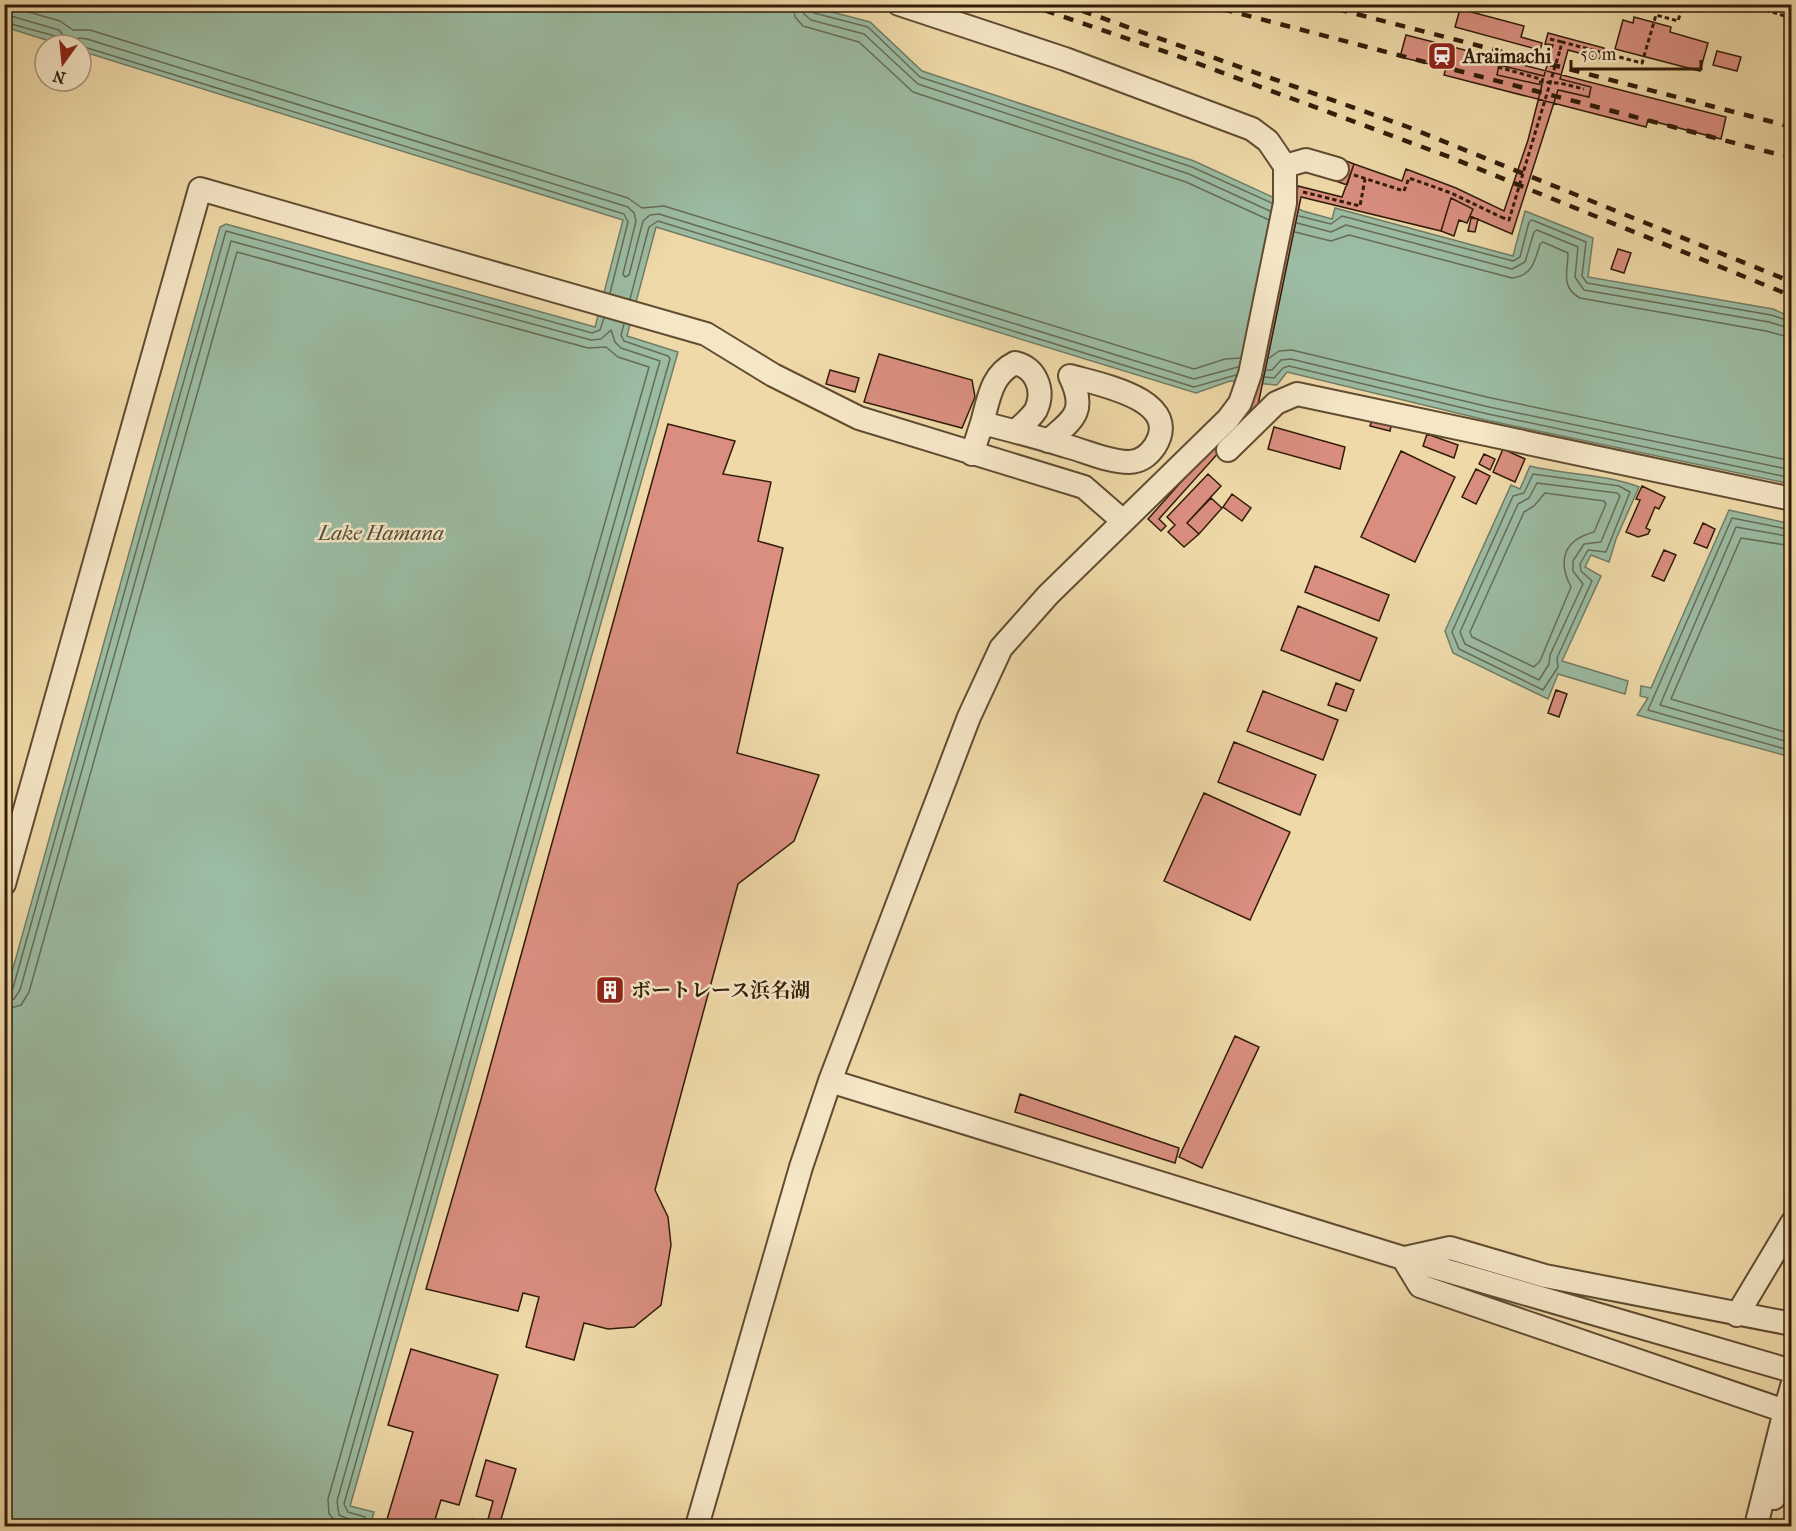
<svg xmlns="http://www.w3.org/2000/svg" width="1796" height="1531" font-family="'IM FELL French Canon','Noto Serif JP',serif">
<rect width="100%" height="100%" fill="#efd9a8"/>
<filter id="stains"><feTurbulence type="fractalNoise" baseFrequency=".00333" numOctaves="4"/><feColorMatrix values="0 0 0 0 .2 0 0 0 0 .09 0 0 0 0 .02 0 0 0 .5 -.17"/></filter>
<radialGradient id="worn" r=".72"><stop offset=".6" stop-color="#630" stop-opacity="0"/><stop offset="1" stop-color="#630" stop-opacity=".3"/></radialGradient>
<!-- water -->
<path fill="#9bbba2" stroke="#717c65" stroke-width="1.5" d="M5,5h800l65,17 52,49 272,90 109,50 29,8 3,-11 178,48 12,-45 68,27 -5,39 185,32 18,8v167l-305,-64 -199,-48 -10,13 -47,-4 -34,12 -540,-166 -29,109 51,16 -328,1154 24,6 -4,14h-365v-529l215,-770 6,-3 369,103 28,-107 -542,-169v-6h-19l-57,-18z
M1530,466c36,9 75,8 109,21l-23,52 -7,23 -18,-7 -6,12 16,9 -39,85 66,20 -3,13 -67,-20 -10,25 -95,-46 -8,-22 66,-146 9,4z
M1729,510l62,14v233l-154,-42 11,-17 -8,-2 1,-10 10,2z"/>
<g fill="none" stroke-linecap="round" stroke-linejoin="round">
<!-- shore -->
<path stroke="#666c56" stroke-width="1.5" d="M793,4l2,13 8,9 56,16 54,50 273,90 83,38
M802,4l2,10 7,6 53,14 54,50 271,90 81,37
M809,4l5,9 54,14 52,50 272,90 80,36
M4,5l56,16 13,9h17l538,168 14,10 22,-2 530,163 31,-10 15,-1
M4,14l55,16 10,13 10,-5 8,1 541,168 6,6 2,8 -13,53 2,3 4,-2 14,-54 7,-6 9,-1 535,165 44,-12
M4,22l51,14 4,9
M81,46l543,168 4,8 -18,71
M1299,216l32,8 11,-8 171,45 7,-4 9,-35 3,-2 54,22 -4,34 5,7 184,32 21,7
M1297,223l34,9 15,-7 166,44 13,-7 9,-30 3,-2 41,17 -3,30 9,13 185,32 23,7
M1295,232l36,9 18,-6 163,43c20,-2 23,-17 28,-34l3,-2 25,11c0,18 -8,34 12,45l186,33 26,7
M630,299l19,-72 9,-6 536,166 42,-12
M1269,358l10,-7 13,-1 199,48 301,63
M1267,370h5l9,-10 10,-1 198,48 303,63
M1265,377l9,1 9,-10 6,-2 199,48 304,64
M1533,474l86,12 11,6 -24,60 -18,-2 -8,14 1,7 11,10 -35,77 1,9 -15,23 -84,-41 -7,-17 61,-136 11,-3z
M1537,483l80,10 3,3 -19,46 -17,2 -11,17v10l10,13 -33,71 -1,9 -10,16 -74,-36 -5,-12 58,-128 11,-6z
M1545,493l59,8 2,3 -12,28c-30,8 -37,28 -23,55l-31,74 -6,6 -62,-30 -2,-5 54,-120 10,-6z
M1792,530l-60,-12 -84,192 144,41
M1792,537l-56,-10 -76,178 132,38
M1792,546l-51,-8 -70,161 121,35
M4,993l9,-5 213,-757 366,102 8,-3 4,-12
M4,1001l10,-2 6,-9 211,-749 360,99 10,-1 10,-9 4,12 6,6 39,13 -323,1140 2,14 16,7 2,4
M4,1010l17,-5 8,-13 208,-740 351,96 18,-1 12,10 31,10 -321,1132 1,15 11,12
M364,1526l1,-9 -17,-5 -4,-8 326,-1145 -2,-3 -44,-15 -3,-6 3,-11"/>
</g>
<!-- building -->
<path fill="#d98e7f" stroke="#321d09" stroke-width="1.5" d="M1460,9l64,17 -3,11 21,6 -2,7 -85,-23z
M1634,17l37,10 -1,5 38,11 -8,28 -85,-22 8,-29 10,3z
M1548,33l56,15 -3,11 -33,-9 -8,29 31,8 -2,10 -31,-7 -46,144 -42,-18 3,-7 -22,-11 -10,33 -140,-34 -44,213 -98,109 7,7 -5,5 -13,-12 102,-114 48,-219 44,11 12,-33 48,17 4,-12 50,19 48,23 24,-71 14,-55 -45,-10 2,-10 45,11 9,-31 -8,-1z
M1406,35l320,82 -5,22 -73,-19 -2,7 -202,-52 2,-7 -46,-11z
M1717,51l24,6 -4,14 -24,-6z
M1341,159l13,5 -7,21 -14,-5z
M1451,198l22,11 -6,14 -8,-3 -5,16 -13,-5z
M1471,218l7,1 -3,13 -7,-1z
M1618,249l13,4 -7,20 -13,-4z
M879,354l93,26 3,17 -13,31 -98,-26z
M830,370l29,8 -4,14 -29,-8z
M1373,417l19,5 -2,9 -20,-5z
M668,424l67,17 -12,33 48,8 -13,59 25,7 -46,205 82,22 -25,66 -56,43 -83,306 13,27 3,28 -10,60 -27,22 -26,2 -24,-6 -10,37 -48,-13 13,-50 -16,-4 -5,18 -92,-22 56,-193z
M1274,427l71,20 -5,22 -72,-20z
M1427,434l31,11 -4,13 -31,-12z
M1503,449l22,10 -10,23 -22,-10z
M1401,451l54,26 -40,85 -54,-25z
M1484,454l11,5 -5,11 -11,-6z
M1476,469l14,7 -14,28 -14,-7z
M1208,474l13,12 -34,37 12,11 -15,13 -16,-15 7,-7 -8,-8z
M1642,486l23,11 -6,12 -4,-2 -9,21 4,2 -2,4 -10,3 -12,-5 14,-32 -4,-1z
M1232,494l19,14 -9,13 -19,-14z
M1211,498l11,10 -23,26 -12,-11z
M1703,523l12,6 -8,19 -13,-5z
M1664,550l12,5 -12,26 -12,-5z
M1315,566l74,29 -10,26 -74,-29z
M1298,606l79,32 -17,43 -79,-31z
M1336,683l18,7 -8,21 -18,-6z
M1556,690l11,4 -8,23 -11,-4z
M1263,691l75,29 -15,40 -76,-29z
M1234,742l82,33 -16,40 -82,-33z
M1204,793l86,39 -40,88 -86,-39z
M1235,1036l24,11 -57,121 -23,-11z
M1020,1094l159,54 -4,15 -160,-51z
M411,1349l87,26 -39,130 -18,-5 -8,26h-48l28,-94 -25,-7z
M486,1460l30,9 -17,57h-29l2,-7 15,4 6,-22 -17,-5z"/>
<g fill="none" stroke-linecap="round" stroke-linejoin="round">
<!-- minor casing -->
<g stroke="#614c31" stroke-width="26">
<path id="minor" d="M1285,166l21,-6 31,9
M982,423c7,-25 9,-48 33,-60 21,5 30,27 21,47 -5,8 -14,15 -20,21
M1228,450l48,-47 21,-9 495,105
M972,454l10,-31c28,7 56,14 84,23 20,5 42,16 63,16 11,0 20,-7 26,-16 29,-47 -58,-62 -85,-70 17,35 4,43 -22,65
M4,884l196,-695 506,145 67,41 86,43 225,69 39,34
M830,1081l573,177 389,113
M1403,1258l17,28 365,125 -29,115
M1405,1258l45,-10 95,28 247,48
M1737,1315l55,-92
M1792,1386l-7,25 7,2
M1774,1498l18,-40
M697,1526l104,-359 29,-86 139,-364 32,-69 47,-53 180,-176 12,-16 10,-29 35,-171v-37l-17,-25 -16,-12 -187,-70 -166,-55"/>
</g>
<!-- path -->
<path stroke="#321d09" stroke-width="3" stroke-dasharray="4.5 3" stroke-linecap="butt" d="M1744,4l48,14
M1550,39l12,3
M1560,50l2,-8 80,21 14,-48 22,6 5,-17
M1498,67l46,13
M1539,82l21,1 24,6
M1354,175l50,16 5,-13 42,15 50,24
M1303,192l57,14 5,-27"/>
<!-- minor -->
<use href="#minor" stroke="#f5e6c6" stroke-width="22"/>
<!-- rail -->
<path stroke="#321d09" stroke-width="4.5" stroke-dasharray="10 10" stroke-linecap="butt" d="M1026,4l146,50 280,104 340,138
M1063,4l345,123 384,155
M1203,4l589,154
M1318,4l474,123"/>
<!-- path-bridge -->
<path stroke="#321d09" stroke-width="3" stroke-dasharray="4.5 3" stroke-linecap="butt" d="M1501,217l8,3 51,-170"/>
</g>
<!-- icons -->
<defs>
<g id="station-square" transform="scale(1.5)"><rect x="-9" y="-9" width="18" height="18" rx="4" fill="#8f2418" stroke="#f5e6c6"/><path d="M-3-6H3Q5-6 5-4V2Q5 4 3 4L4.5 6H3L1.5 4h-3L-3 6H-4.5L-3 4Q-5 4-5 2V-4Q-5-6-3-6ZM-3.5-4v3h7v-3ZM-3.5 1v1.5H-2V1ZM2 1v1.5H3.5V1Z" fill="#fff"/></g>
<g id="building-square" transform="scale(1.5)"><rect x="-9" y="-9" width="18" height="18" rx="4" fill="#8f2418" stroke="#f5e6c6"/><path d="M-4-6H4V6H1V3H-1V6H-4ZM-2.5-4.3h1.7v1.8h-1.7ZM.8-4.3h1.7v1.8H.8ZM-2.5-1h1.7V.8h-1.7ZM.8-1h1.7V.8H.8Z" fill="#fff"/></g>
</defs>
<g fill-rule="evenodd">
<use href="#station-square" x="1442" y="56"/>
<use href="#building-square" x="610" y="990"/>
</g>
<g text-anchor="middle" dominant-baseline="central" stroke-width="5" stroke-linejoin="round" paint-order="stroke">
<!-- poi labels -->
<g font-size="20" font-weight="bold" fill="#321d09" stroke="#f5e6c6" text-anchor="start">
<text x="1463" y="56">Araimachi</text>
<text x="631" y="990">ボートレース浜名湖</text>
</g>
<!-- water labels -->
<g font-size="21" font-style="italic" fill="#524c37" stroke="#f5e6c6">
<text x="381" y="533">Lake Hamana</text>
</g>
</g>
<!-- margin -->
<rect width="1796" height="1531" fill="none" stroke="#efd9a8" stroke-width="24"/>
<rect x="6" y="6" width="1784" height="1519" fill="none" stroke="#321d09" stroke-width="3"/>
<rect x="12" y="12" width="1772" height="1507" fill="none" stroke="#321d09" stroke-width="1.5"/>
<!-- north arrow -->
<g transform="translate(63 63) rotate(195)"><circle r="28" fill="#f5e6c6" stroke="#a7967a" stroke-width="1.5"/>
<path d="M0-4.5L10 22L0 15L-10 22Z" fill="#8f2418"/>
<text y="-9" font-size="16" font-weight="bold" text-anchor="middle" fill="#321d09">N</text>
</g>
<!-- scale -->
<path d="M1571 60v9h130v-9" fill="none" stroke="#321d09" stroke-width="3"/>
<text x="1580" y="60" font-size="18" fill="#321d09" stroke="#f5e6c6" stroke-width="4.5" paint-order="stroke">50 m</text>
<rect width="100%" height="100%" filter="url(#stains)"/>
<rect width="100%" height="100%" fill="url(#worn)"/>
</svg>
